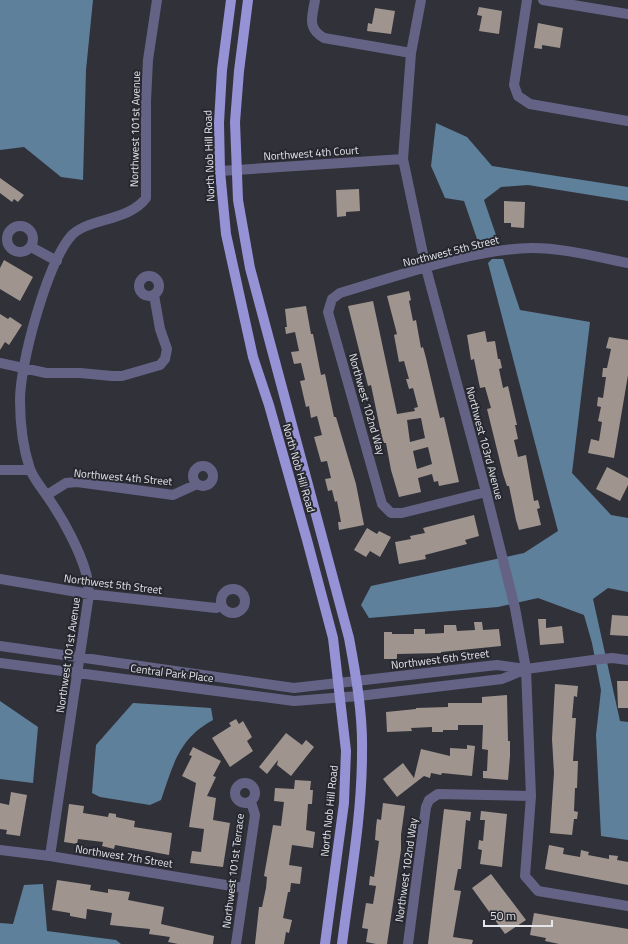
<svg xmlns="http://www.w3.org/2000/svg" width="628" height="944" font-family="'Titillium Web',sans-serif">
<rect width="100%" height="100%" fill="#31313a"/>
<!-- water -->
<path fill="#5e809b" d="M0,0h93l-7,70 -3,110 -22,-3 -37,-30 -24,3z
M436,123l31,14 25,29 136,21v14l-100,-16 -27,2 -17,13 13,38 -4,7h-4l-12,-6 -13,-38 -19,-3 -14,-32z
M492,259h11l17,51 70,12 -18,151 39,42 17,3v74l-20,-4 -15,11 27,122 8,1v118l-27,-4 -5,-101 5,-45 -9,-47 -8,-28 -46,-17 -40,9 -129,11 -8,-13 10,-19 153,-33 34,-22 -70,-268z
M0,701l38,26 -5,56 -33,-4z
M133,703l78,5 2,12c-35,19 -40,46 -52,80l-11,5 -50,-8 -8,-4 4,-48z
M43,884l4,47 69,9 5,4h-121v-21l13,1 11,-39z"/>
<!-- building -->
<path fill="#9f958e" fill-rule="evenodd" d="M479,7l23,4 -3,23 -20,-3 3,-15 -5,-1z
M375,8l20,3 -4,23 -24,-3 1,-8 4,1z
M538,23l25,5 -3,20 -18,-3v4l-8,-1z
M0,178l24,17 -6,7 -4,-3 -2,3 -12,-9z
M359,189l1,22 -14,1v4l-9,1 -1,-27z
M504,201l21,1 -1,26 -13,-1v-4h-7z
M4,260l29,17 -13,24 -20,-12v-21z
M409,291l2,9 -2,1 4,20 3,-1 5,28 2,-1 3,11 14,60 4,-1 15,65 -20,4 -1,-5 -4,1 -2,-8 -14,4 3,14 -22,5 -8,-27 -5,-27h-3l-12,-58 -3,1 -20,-80 25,-5 24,113 18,-3 -1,-3 4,-1 -5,-19 -4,1 -3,-10h3l-5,-18 -5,1 -5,-27 3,-1 -10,-38zM421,418l4,20 -15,4 -3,-22zM428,447l4,17 -15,5 -4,-18z
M306,306l5,28h2l8,41 4,-1 9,43h2l20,67 8,41 -25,5 -1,-8h3l-4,-21 -2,1 -3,-12 -4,1 -3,-12 6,-1 -4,-17 -6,1 -7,-25 8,-2 -5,-19 -6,2 -2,-12 -3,1 -6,-26 5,-1 -4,-17 -7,1 -3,-12 8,-1 -4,-19 -9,2 -1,-7h2l-2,-18z
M0,314l8,5 2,-2 12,8 -13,20 -4,-3 -5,8z
M485,331l2,11 8,-1 3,18h2l2,9 -3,1 4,19 5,-2 9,39h-2l3,14 -4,1 4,17 8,-2 8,46 4,-1 2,8 -3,1 4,16 -22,5 -3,-10 -7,-34h-2l-4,-12 -16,-65 4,-1 -6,-21 -5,1 -6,-29 -3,1 -4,-25z
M609,337l19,3v35l-14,83 -26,-5 3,-14 8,2 3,-19 -4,-1 3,-14 -4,-1 1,-9 5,1 3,-21h-4l1,-9h4l4,-19 -5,-1z
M607,467l21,11v7l-8,16 -24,-12z
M474,515l5,21 -14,4 2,4 -42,11 1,4 -27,5 -4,-22 16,-3 -1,-3 15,-3 -2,-5z
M367,528l10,6 2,-3 12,6 -11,20 -10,-6 -4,6 -12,-7z
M612,615l16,1v20l-18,-1z
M538,619h8v9l16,-2 2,17 -24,2z
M474,622h8l1,8 16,-1 2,17 -60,6v1l-44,1v5h-13v-27h8v2h22v-5h11v5l19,-1v-8h12l1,6 18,-1z
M617,681h11v27h-10z
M555,684l23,2 -1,11 -3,-1 -2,22h4l-3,43h5l-1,27h-2l-1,23 4,1 -1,7h-3l-2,16 -22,-2 4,-60 -2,-34z
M507,695l1,46h2v15l-2,24 -25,-2v-7h4l1,-21 -6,-1 1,-24h-25v5h-15v2h-11v-5l-21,1 1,3 -25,1 -1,-20 30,-3v-1l32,-1v-4h34v-6z
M236,719l3,5 4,-3 9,16 -5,4 6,10 -23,16 -18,-29 19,-12 -2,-3z
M286,733l16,12 4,-5 8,7 -23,29 -14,-11 1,-5 -11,14 -8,-7z
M467,745l8,1 -3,30 -30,-3 -1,2 -10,-2 -1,5 -6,-2 -27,21 -14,-18 20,-16 11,15 7,-29 29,7v-8l17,1z
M193,747l28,14 -8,15 3,1 -9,19 9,2 -3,22 17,3 -7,44 -33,-4 2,-12 9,1 3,-23 -15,-2 7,-44 -14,-7 10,-20 -3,-1z
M295,780l16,1 -1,9h3l-1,14h-4l-2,26 9,2 -2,16 -21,-3 -3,20 13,2 -2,17 -9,-1 -1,9h-2l-5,26 9,2 -3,13 -3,-1 -2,12h-29l4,-37h3l4,-19 1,-11 -3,-1 9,-51 8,1 3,-24 -10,-1 1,-13 19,1z
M11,792l16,3 -7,41 -14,-2 1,-4 -7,-1v-26l9,2z
M383,803l22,3 -4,29v15l-14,94h-11l-10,-2 2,-13 -6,-1 4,-25 7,1 3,-18 -7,-1 1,-9 4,1 5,-36 -4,-1 1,-13 1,-8 4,1z
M69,804l15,2 -1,7 25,4 1,-4 7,1v3l19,4 -1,6 38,6 -3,22 -54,-10 -1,4 -12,-3 1,-4 -25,-3 -1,5 -13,-2z
M444,809l27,3 -1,9 -4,-1 -5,49h-3l-4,21 7,1 -8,46 20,3 -1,4h-44z
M481,811l26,3 -5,53 -22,-3 2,-14 -4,-1 1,-9 4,1 2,-21h-5z
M549,845l15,3 -1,6 17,3 1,-7 8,2 -1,3 21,4v-4l9,1 -1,4 11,2v23l-83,-16z
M491,874l35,46 -21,14 -33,-46z
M57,880l34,5 -1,5 18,3v-4l22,3 -2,8 36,7 -3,17 53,12 -1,8h-35l-10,-2 2,-5 -21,-3 1,-5 -40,-4 2,-12 -25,-4 -1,10 -16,-3v-3l-18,-3z
M534,913l94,16v15h-69l-14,-3 1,-3 -16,-3z"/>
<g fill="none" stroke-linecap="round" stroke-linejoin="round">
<!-- minor -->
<path stroke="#656385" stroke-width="10" d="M315,0c-3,18 -8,28 9,38l87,15
M421,0l-10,53 -8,106 23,109 60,224 29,116 11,61 5,127 -6,80 13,15 90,15
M527,0l-13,85 4,11 12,8 98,17
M543,0l85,14
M220,171l183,-12
M7 239a13 13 0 1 1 26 0a13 13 0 1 1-26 0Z
M31,247l26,14
M139 286a10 10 0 1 1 20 0a10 10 0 1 1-20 0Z
M0,363l46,10h34l32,3h10l38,-11 5,-6 2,-10 -7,-20 -6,-34
M193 476a10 10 0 1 1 20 0a10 10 0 1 1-20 0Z
M0,470h30
M486,492l-84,21h-11l-9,-9 -54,-192 4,-13 8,-6c58,-17 131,-44 192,-45 32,0 65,9 96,15
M47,495l19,-12 11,-1 96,13 24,-11
M0,579l89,15 127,14 6,-2
M221 601a12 12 0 1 1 24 0a12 12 0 1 1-24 0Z
M0,646l294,42 203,-23 29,4
M0,663l294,38 65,-5 143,-17 24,-10 67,-9 19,-2 16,2
M235 793a10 10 0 1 1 20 0a10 10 0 1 1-20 0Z
M0,850l50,6 194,32
M50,856l39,-262c-1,-7 -1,-15 -3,-21 -6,-22 -22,-52 -35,-71 -6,-10 -17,-22 -21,-33 -7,-21 -10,-47 -10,-69 0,-37 27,-136 51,-164 16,-18 57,-14 75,-38v-97l2,-41 9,-60
M236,944l19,-129 -4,-13
M408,944l18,-137 3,-7 9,-6 93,2"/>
<!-- major -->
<path stroke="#9692d6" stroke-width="10" d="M231,0l-9,70 -3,53 1,48 6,63 27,123 16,48 38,135 26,98 13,113 -2,52 -19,141
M248,0l-9,71 -4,51 3,78 12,68 99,370c7,38 14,76 13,115 0,64 -12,127 -20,191"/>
</g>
<g text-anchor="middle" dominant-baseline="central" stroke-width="4" stroke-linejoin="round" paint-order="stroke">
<!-- street labels -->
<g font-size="11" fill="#e5e6ec" stroke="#272730">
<text transform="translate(135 129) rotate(-89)">Northwest 101st Avenue</text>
<text transform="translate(311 153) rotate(-4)">Northwest 4th Court</text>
<text transform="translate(209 156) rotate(-92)">North Nob Hill Road</text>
<text transform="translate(451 251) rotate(-14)">Northwest 5th Street</text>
<text transform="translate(367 404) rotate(74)">Northwest 102nd Way</text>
<text transform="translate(485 443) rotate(75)">Northwest 103rd Avenue</text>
<text transform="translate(299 468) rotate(74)">North Nob Hill Road</text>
<text transform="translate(123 477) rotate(5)">Northwest 4th Street</text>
<text transform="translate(113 584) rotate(7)">Northwest 5th Street</text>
<text transform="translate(68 655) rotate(-82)">Northwest 101st Avenue</text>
<text transform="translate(440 659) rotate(-7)">Northwest 6th Street</text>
<text transform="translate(172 673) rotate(7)">Central Park Place</text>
<text transform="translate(329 811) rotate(-84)">North Nob Hill Road</text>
<text transform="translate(124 856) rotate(9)">Northwest 7th Street</text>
<text transform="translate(406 870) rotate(-82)">Northwest 102nd Way</text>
<text transform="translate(233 871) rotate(-83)">Northwest 101st Terrace</text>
</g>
</g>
<!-- scale -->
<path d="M484 920v6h68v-6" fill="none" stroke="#e5e6ec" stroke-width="2"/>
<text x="490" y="920" font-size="12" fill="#e5e6ec" stroke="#272730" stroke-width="3" paint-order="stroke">50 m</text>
</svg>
